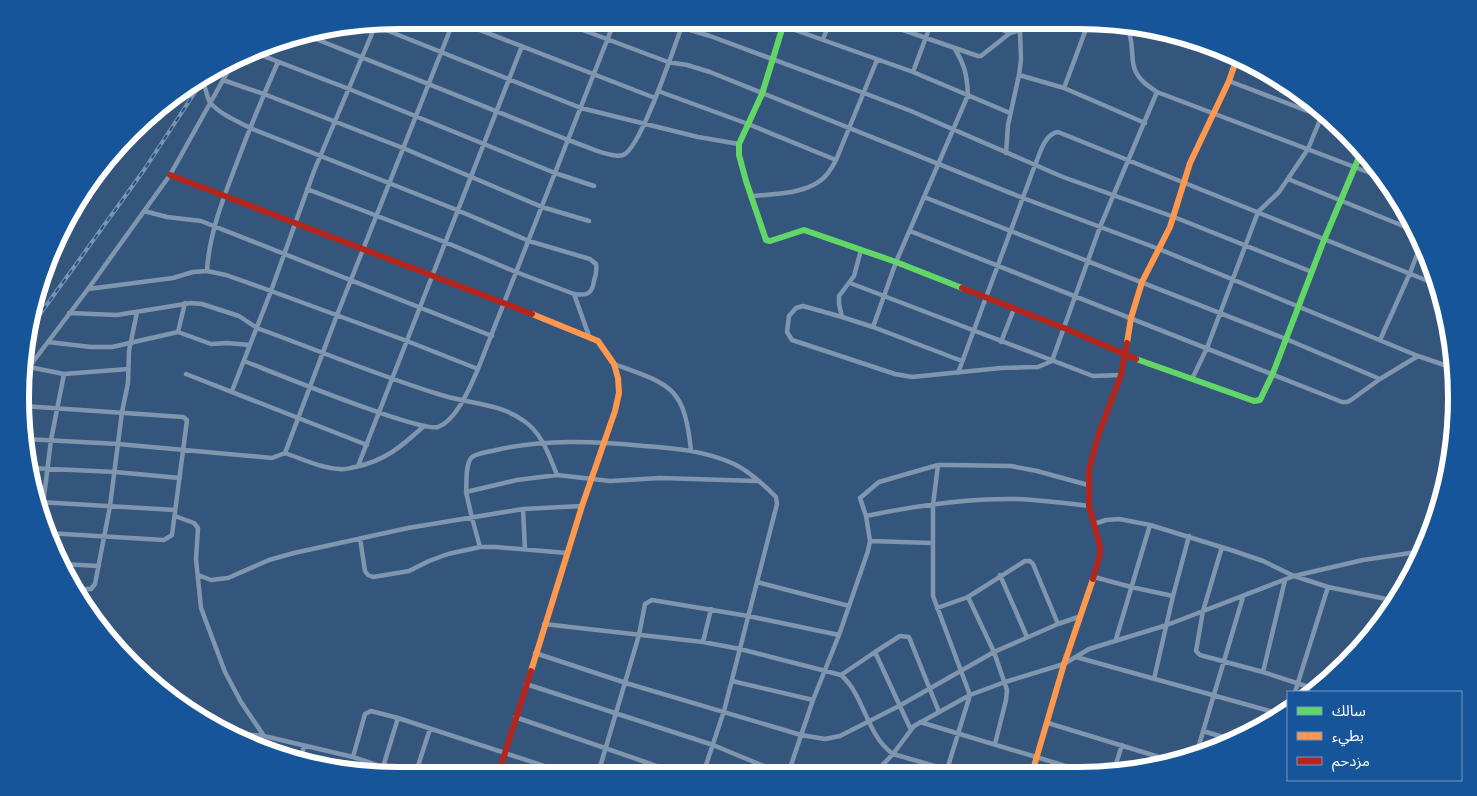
<svg xmlns="http://www.w3.org/2000/svg" width="1477" height="796" font-family="'Titillium Web','Noto Sans Arabic',sans-serif">
<rect width="100%" height="100%" fill="#35567c"/>
<g fill="none" stroke-linecap="round" stroke-linejoin="round">
<!-- street -->
<path stroke="#8096ae" stroke-width="4.5" d="M454,20l201,78
M556,20l112,42 19,3 23,7 313,126 136,51 259,107 38,13
M657,20l53,16 154,57 47,18 152,66 111,40 138,55
M767,20l146,52 97,41
M877,21l101,35h3l29,-23 10,-3
M979,21l31,12
M1088,21c10,2 22,0 31,3 18,5 10,33 16,46 4,10 13,16 22,22l229,87
M371,24l210,84 117,29 41,7
M306,35l262,105c13,4 43,19 55,15 18,-6 53,-113 61,-135
M823,39l8,-19
M955,49c10,17 12,26 13,46l-72,167 -12,34 209,80 28,-1
M253,52l96,37 206,84 39,13
M913,72l19,-51
M1019,75l45,13 81,35
M223,80l41,14 139,54 139,59 47,14
M199,81c9,5 6,14 11,21 9,12 27,19 40,26l207,82 72,31 61,18 6,5c1,6 0,11 -2,17 -2,13 -7,15 -20,13l-58,-22 -71,-30 -138,-53
M1229,81l107,41
M1064,88l25,-67
M658,91l90,33 88,36
M1006,153l2,-28 11,-50 2,-15 -1,-30 6,-9
M1288,179l130,53
M752,196c23,-2 61,-2 76,-23 3,-4 6,-9 8,-13l41,-100
M924,197l362,142 94,40 38,-23
M144,211l23,6 34,4 291,115
M910,231l432,171h5l4,-2 29,-21
M207,271c2,-37 16,-72 29,-106 13,-35 27,-69 42,-103
M850,283l34,13 -11,31 89,34
M88,289l85,-11 20,-6 14,-1 19,4 45,16 136,50 71,28
M574,294l15,42
M69,313l48,2 74,-12 11,1 37,12 18,12c60,22 120,47 181,66 29,10 60,8 86,27 18,12 25,34 33,54
M842,317l-3,-13v-8l15,-20 7,-26
M873,327l-31,-10 -39,-11 -7,2 -7,8 -2,16 5,8 103,34 17,3 89,-9 37,-1 14,-6 48,-134 57,-135
M178,332l7,-29
M1380,340l30,-67 12,-32
M48,342l43,5h21l66,-15 33,12 16,-1 23,2
M1001,342l13,-33
M244,361c26,10 176,72 194,66 19,-7 32,-40 40,-58l137,-349
M614,364c57,21 70,22 77,86
M29,367l35,7 64,-5
M26,371l62,-82 82,-114 62,-111
M958,373l77,-208c5,-11 9,-31 23,-33l380,153
M186,374l181,71
M1192,379l15,-31 51,-136 21,-20 29,-43 14,-34
M232,391l39,-100 43,-120 62,-147
M23,406l160,11 4,3 -15,115 -8,5 -117,-7
M25,439l93,5 154,14 13,-5 52,-138 117,-295
M285,453c17,6 36,15 55,16 5,1 10,-1 15,-2 30,-6 47,-21 69,-41
M938,465l-5,40v91l37,99 -24,78
M358,466l164,-420
M31,468l84,4 65,6
M466,492c1,-9 -1,-26 5,-34 5,-5 18,-6 25,-8 49,-11 99,-9 148,-4 31,2 62,5 90,18 15,7 30,21 42,33l1,7 -53,207 -21,63
M39,502l136,8
M523,509l2,41
M42,513l9,-73 13,-66
M175,516l19,7 4,5 -2,31 5,49 24,64 16,30 23,34
M866,516l-6,-18 19,-16 59,-17h13l60,1 26,5 51,14
M1094,524l12,-4 13,-1 31,6 84,26 29,10 31,15 34,11 68,14
M360,538l5,33 3,4 5,2 36,-6 20,-10 19,-7 32,-7
M870,541l63,2
M1222,547l-19,64 -7,40 4,4 63,17 52,17
M567,553l-71,-6h-16l-8,-29 -6,-26 51,-12 40,-5 53,6 50,-3 97,3
M62,564l37,2
M198,575l13,5 17,-2 41,-18 25,-7 114,-25 115,-19 59,-3
M1000,575l27,62
M1094,577l37,10 42,9
M1409,581l8,-29
M757,582l92,24
M78,589h13l4,-5 15,-78 12,-94 6,-29 1,-32 8,-39
M968,597l26,55 13,38 -1,10 -11,44
M937,608l31,-11 57,-36h5l3,3 25,60
M544,624l159,18 37,7 101,26c24,21 25,60 52,79l66,19
M1116,639l34,-114
M703,642l8,-33
M875,652l25,-16 9,1 30,75
M535,653l91,30 175,52 24,4 15,-3 59,-30 95,-54 64,-28 23,-8
M1076,657l208,58
M1263,672l22,-92
M841,675l34,-23 36,78
M1154,679l19,-83 16,-60
M732,681l81,19
M526,684l187,61 70,29
M1295,692l33,-105
M515,717l165,57
M920,722l169,51
M1048,723l124,38
M215,728l26,6 23,2 89,21 54,18
M1203,731l33,10
M1196,755l47,-158
M353,757l12,-43 6,-3 27,7
M299,763l5,-16
M383,767l15,-49 174,57
M1113,773l9,-28
M598,774l41,-139 6,-31 7,-4 96,16 91,19
M788,774l25,-74 26,-65 29,-84 2,-10 -4,-25c48,-10 100,-18 150,-17 24,1 49,4 73,7
M874,774l19,-20 21,-28 56,-31 35,-13 59,-18 25,-15 78,-24 127,-49 69,-16 54,-8 6,-2
M415,775l15,-46"/>
<!-- fast -->
<path stroke="#63d668" stroke-width="6" d="M783,26l-21,68 -23,50v11l7,26 20,59 4,1 34,-11 92,32 66,26
M1136,359l118,42 6,-1 13,-27 51,-133 38,-90"/>
<!-- slow -->
<path stroke="#ff974d" stroke-width="6" d="M1127,343l4,-25 11,-36 28,-55 20,-64 39,-82 8,-23
M531,671l51,-165 33,-95 4,-18 -1,-15 -4,-14 -16,-23 -66,-27
M1032,773l32,-109 29,-85"/>
<!-- jam -->
<path stroke="#b3261e" stroke-width="6" d="M170,175l362,139
M962,288l102,40 72,31
M1093,579l7,-25v-8l-11,-40v-36l10,-37 22,-58 6,-32
M498,775l33,-104"/>
<!-- rail casing -->
<g stroke="#7f94ac" stroke-width="4">
<path id="rail" d="M30,328l114,-158 59,-90"/>
</g>
<!-- rail -->
<use href="#rail" stroke="#17559a" stroke-width="2" stroke-dasharray="5.5" stroke-linecap="butt"/>
</g>
<!-- crop -->
<path d="M0 0H1477V796H0ZM398 29H1079A369 369 0 0 1 1448 398V398A369 369 0 0 1 1079 767H398A369 369 0 0 1 29 398V398A369 369 0 0 1 398 29Z" fill="#17559a" fill-rule="evenodd"/>
<path fill="none" stroke="#fff" stroke-width="6" d="M398 29H1079A369 369 0 0 1 1448 398V398A369 369 0 0 1 1079 767H398A369 369 0 0 1 29 398V398A369 369 0 0 1 398 29Z"/>
<!-- legend -->
<rect x="1287" y="691" width="175" height="90" fill="#17559a" stroke="#7499c2"/>
<rect x="1297" y="707" width="25" height="8" fill="#63d668" stroke="#7499c2"/>
<text x="1332" y="716" font-size="15" fill="#ffffff">سالك</text>
<rect x="1297" y="732" width="25" height="8" fill="#ff974d" stroke="#7499c2"/>
<text x="1332" y="741" font-size="15" fill="#ffffff">بطيء</text>
<rect x="1297" y="757" width="25" height="8" fill="#b3261e" stroke="#7499c2"/>
<text x="1332" y="766" font-size="15" fill="#ffffff">مزدحم</text>
</svg>
